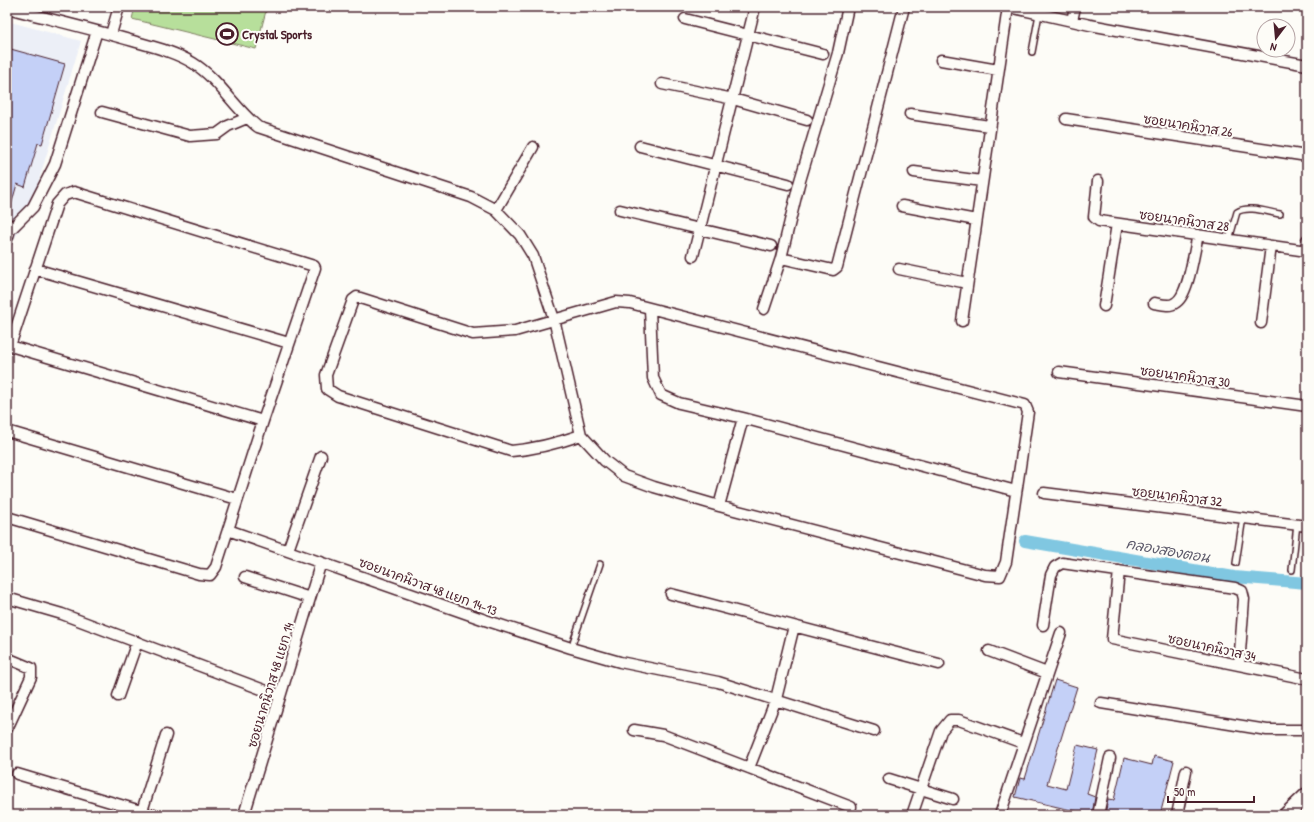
<svg xmlns="http://www.w3.org/2000/svg" width="1314" height="822" font-family="'Patrick Hand','Playpen Sans Thai',sans-serif">
<rect width="100%" height="100%" fill="#fdfcf7"/>
<filter id="ink" filterUnits="userSpaceOnUse"><feTurbulence type="fractalNoise" baseFrequency=".025" numOctaves="2"/><feDisplacementMap in="SourceGraphic" scale="8" xChannelSelector="R" yChannelSelector="G"/><feConvolveMatrix kernelMatrix="1 2 1 2 8 2 1 2 1" color-interpolation-filters="sRGB"/></filter>
<g filter="url(#ink)">
<!-- built -->
<path fill="#eceff7" d="M7,21l74,20 -53,175 -21,35z"/>
<!-- green -->
<path fill="#b7df9b" stroke="#807f63" d="M135,7h132l-11,42 -124,-30z"/>
<g fill="none" stroke-linecap="round" stroke-linejoin="round">
<!-- canal -->
<path stroke="#80c7e1" stroke-width="12" d="M1025,541l209,36 73,6"/>
</g>
<!-- building -->
<path fill="#c4d0f7" stroke="#4a1f2b" d="M7,48l58,16 -23,80 -4,-1 -13,44 -8,-3 -7,25h-3z
M1055,680l22,7 -30,97 19,5 11,-44 21,5 -11,44 8,3 -3,18 -77,-18 5,-19 5,1z
M1154,756l20,5 -14,54h-55l3,-16 6,1 10,-42 28,7z"/>
<g fill="none" stroke-linecap="round" stroke-linejoin="round">
<!-- service casing -->
<g stroke="#4a1f2b" stroke-width="8">
<path id="service" d="M1032,52l7,-38
M7,220c9,6 4,17 0,25
M1229,240l8,-28c11,-7 30,0 43,2
M1236,563l7,-46
M1292,570l5,-46
M571,648l29,-84"/>
</g>
<!-- minor casing -->
<g stroke="#4a1f2b" stroke-width="13">
<path id="minor" d="M848,7l-10,46 -39,131 -18,74 52,12 4,-3 67,-260
M1009,7l81,18 217,40
M7,8c42,11 85,21 126,33 21,6 42,11 60,22 26,16 42,46 65,64l213,70 25,13 24,25 13,21 21,63 27,116 24,26 19,15 30,11 65,19 266,69 15,1 6,-14 22,-150 -3,-7 -395,-102 -14,-1 -101,29 -42,3 -116,-37 -4,3 -27,75 1,14 11,7 173,55c25,-2 47,-8 70,-16
M685,19l138,35
M1072,21l3,-14
M111,34l8,-27
M941,60l57,10
M662,84l71,15 74,21
M102,112l88,24 27,-2 11,-8 19,-8
M910,114l79,12
M1066,119l241,37
M640,146l148,38
M914,172l68,9
M1098,181l-4,36 5,4 208,30
M902,206l74,14
M496,210l37,-63
M620,210l151,36
M12,228l21,-21 22,-43 42,-133
M1306,250l1,-10
M693,256l62,-249
M35,269l254,74
M899,269l68,14
M1154,303c6,1 16,4 21,0 14,-7 19,-53 23,-68
M1104,306l13,-82
M650,309l3,69 8,17 18,8 64,15 273,73
M764,309l17,-51
M962,321l46,-314
M1261,323l10,-77
M7,345l256,76
M1059,372l248,34
M7,431l230,68
M1044,493l263,33
M719,506l24,-88
M7,517l192,57 11,1 6,-8 47,-146 52,-153 -1,-2 -240,-74 -9,3 -8,9 -47,142
M228,530l257,90 86,28 49,14 98,20 156,49
M288,550l33,-94
M1119,571l-7,68 195,40
M245,577l65,21
M671,594l268,70
M7,598l55,16 218,82
M1043,625l8,-50 4,-8 7,-4 173,25 7,3 2,8 -5,66
M989,651l58,22
M7,658l24,10v9l-24,52
M118,696l19,-54
M1101,703l166,27h40
M634,730l29,5 188,72
M749,768l27,-69 18,-73
M17,774l137,41
M889,779l64,20
M142,811l24,-76
M244,815l77,-253
M912,815l29,-84 9,-11h9l64,23
M1000,815l61,-182
M1098,815l12,-57
M1177,815l9,-44"/>
</g>
<!-- secondary casing -->
<g stroke="#4a1f2b" stroke-width="17">
<path id="secondary" d="M1286,815l21,-20"/>
</g>
<!-- service -->
<use href="#service" stroke="#fdfcf7" stroke-width="5"/>
<!-- minor -->
<use href="#minor" stroke="#fdfcf7" stroke-width="10"/>
<!-- secondary -->
<use href="#secondary" stroke="#fdfcf7" stroke-width="14"/>
</g>
</g>
<!-- icons -->
<defs>
<g id="stadium-ring" transform="scale(1.15)"><circle r="9.5" fill="#fdfcf7" stroke="#4a1f2b" stroke-width="1.5"/><path d="M0-5a6.5 5 0 1 0 0 10a6.5 5 0 1 0 0-10ZM-3.5-1.8h7v3.6h-7Z" fill="#4a1f2b"/></g>
</defs>
<g fill-rule="evenodd">
<use href="#stadium-ring" x="227" y="34"/>
</g>
<g text-anchor="middle" dominant-baseline="central" stroke-width="4" stroke-linejoin="round" paint-order="stroke">
<!-- poi labels -->
<g font-size="13" font-weight="bold" fill="#4a1f2b" stroke="#fdfcf7" text-anchor="start">
<text x="242" y="34">Crystal Sports</text>
</g>
<!-- street labels -->
<g font-size="13" fill="#4a1f2b" stroke="#fdfcf7">
<text transform="translate(1188 125) rotate(9)">ซอยนาคนิวาส 26</text>
<text transform="translate(1184 220) rotate(8)">ซอยนาคนิวาส 28</text>
<text transform="translate(1185 376) rotate(8)">ซอยนาคนิวาส 30</text>
<text transform="translate(1177 496) rotate(7)">ซอยนาคนิวาส 32</text>
<text transform="translate(428 586) rotate(20)">ซอยนาคนิวาส 48 แยก 14-13</text>
<text transform="translate(1212 647) rotate(12)">ซอยนาคนิวาส 34</text>
<text transform="translate(270 685) rotate(-73)">ซอยนาคนิวาส 48 แยก 14</text>
</g>
<!-- water labels -->
<g font-size="14" font-style="italic" fill="#5d5a6b" stroke="#fdfcf7">
<text transform="translate(1168 550) rotate(10)">คลองสองตอน</text>
</g>
</g>
<!-- margin -->
<rect width="1314" height="822" fill="none" stroke="#fdfcf7" stroke-width="24"/>
<rect x="12" y="12" width="1290" height="798" fill="none" stroke="#4a1f2b" stroke-width="1.5" filter="url(#ink)"/>
<!-- north arrow -->
<g transform="translate(1276 38) rotate(196)"><circle r="19" fill="#fdfcf7" stroke="#b5a4a5"/>
<path d="M0-3L7 15L0 10L-7 15Z" fill="#4a1f2b"/>
<text y="-6" font-size="11" font-weight="bold" text-anchor="middle" fill="#4a1f2b">N</text>
</g>
<!-- scale -->
<path d="M1168 796v6h86v-6" fill="none" stroke="#4a1f2b" stroke-width="2"/>
<text x="1174" y="796" font-size="12" fill="#4a1f2b" stroke="#fdfcf7" stroke-width="3" paint-order="stroke">50 m</text>
</svg>
